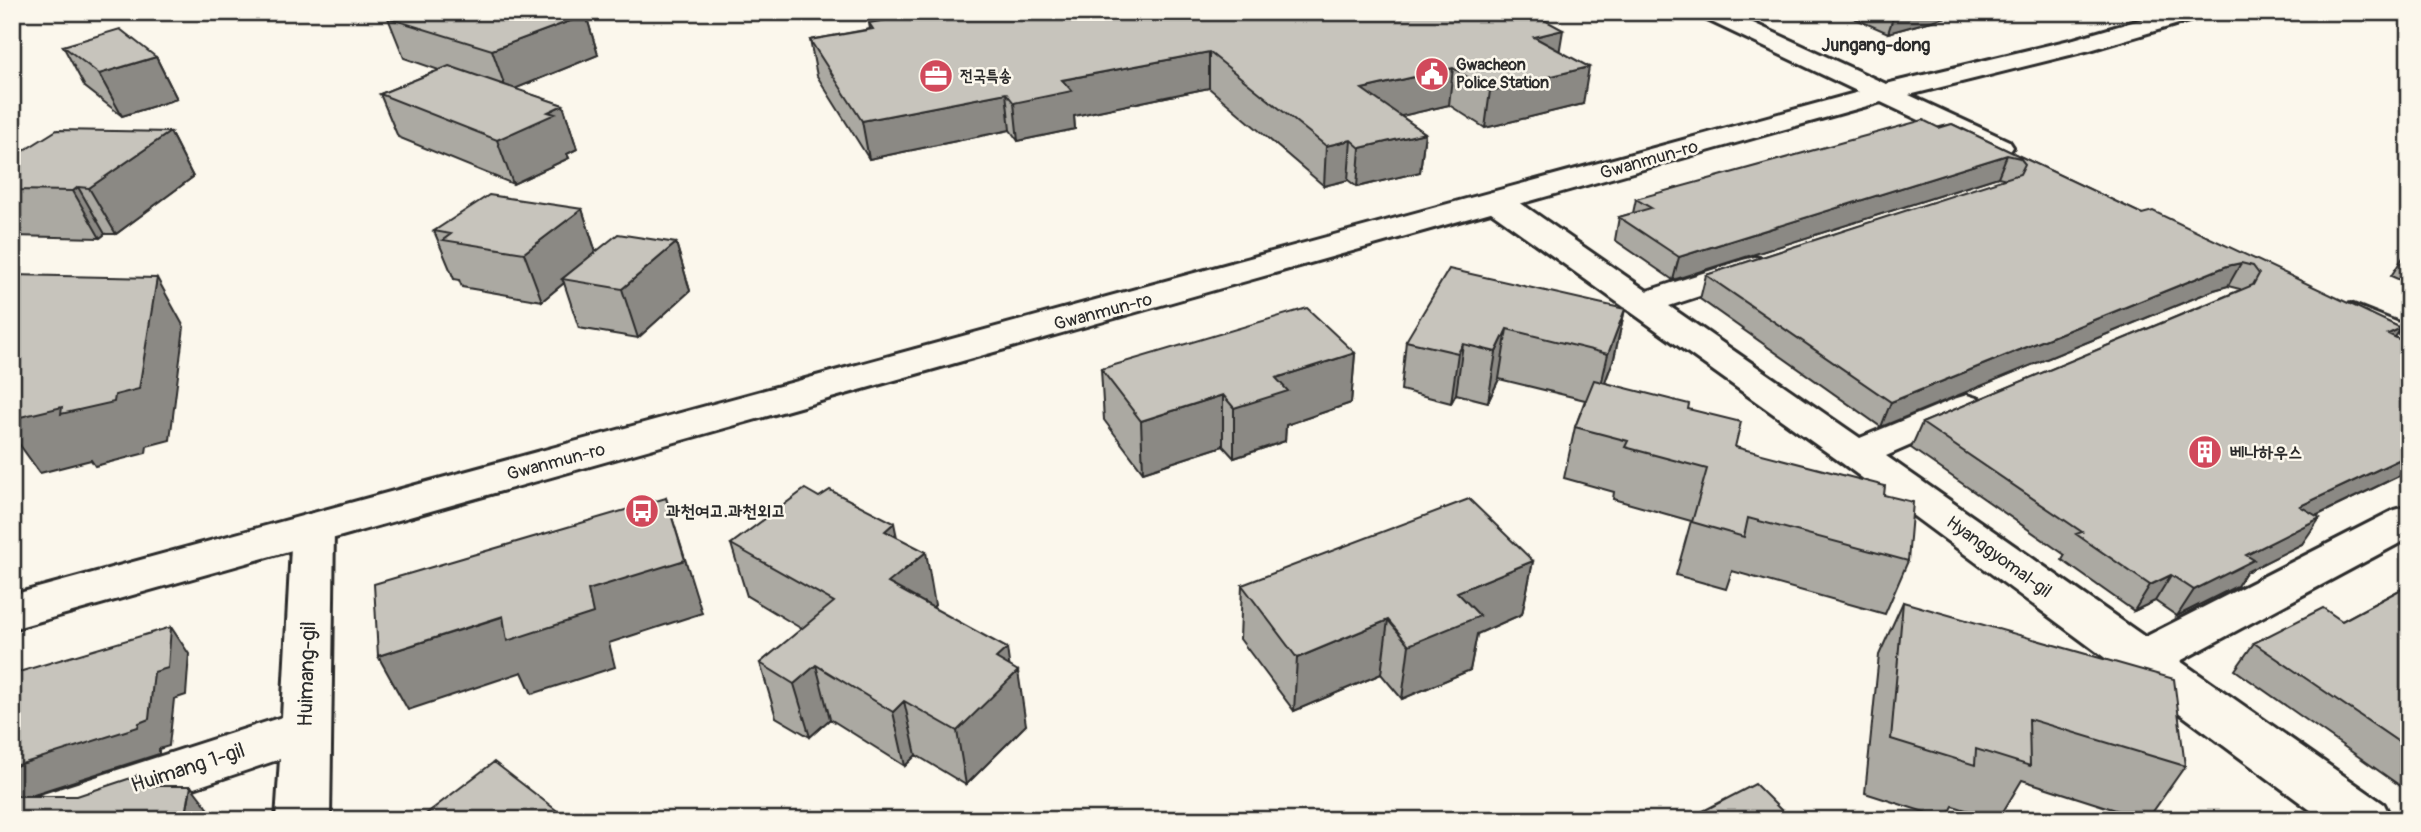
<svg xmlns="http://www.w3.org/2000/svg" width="2421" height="832" font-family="Pangolin,'Poor Story',sans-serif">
<rect width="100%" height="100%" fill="#fbf7ec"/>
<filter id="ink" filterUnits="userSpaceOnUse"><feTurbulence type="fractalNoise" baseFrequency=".0143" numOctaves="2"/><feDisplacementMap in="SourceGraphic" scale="14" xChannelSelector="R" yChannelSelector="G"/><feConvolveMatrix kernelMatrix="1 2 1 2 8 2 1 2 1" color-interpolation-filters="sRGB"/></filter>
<g filter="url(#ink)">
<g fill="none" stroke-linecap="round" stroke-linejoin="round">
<!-- minor casing -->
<g stroke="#2b2b2b" stroke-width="6">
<path id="minor" d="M1498,193l11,2 138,96 96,-31 12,-3 12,3 5,7 -5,7 -98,32 191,132 94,-39 13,-4 13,4 6,8 -6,8 -94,41 259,181 249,-127 15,-4v32l-229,123 204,143 8,16h-68l-482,-357 -355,-254 -4,-7 4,-7z
M313,513l15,5 6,10 -4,292h-54l4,-61 -181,61h-87v-16l270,-87 10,-189 6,-10z"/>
</g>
<!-- tertiary casing -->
<g stroke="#2b2b2b" stroke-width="6">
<path id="tertiary" d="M1697,12h32l157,72 188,-45 93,-27h39l-4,5 -112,33 -181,45 100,46 4,6 -4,6 -10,3 -10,-3 -108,-51 -1869,527v-34l1847,-503 -158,-75z
M2351,304l58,23v25l-70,-31 -5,-7 5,-7z"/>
</g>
<!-- minor -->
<use href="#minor" fill="#fbf7ec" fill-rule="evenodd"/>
<!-- tertiary -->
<use href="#tertiary" fill="#fbf7ec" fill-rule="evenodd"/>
</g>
<!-- wall -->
<path fill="#aba9a2" stroke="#2b2b2b" stroke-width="2" d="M1840,12h124l-76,21z
M586,15l12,40 -84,34 49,16 14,44 -10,5 2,4 -56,26 -115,-47 -18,-43 59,-24 -35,-12 -16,-40z
M1110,15l449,36 24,53 -98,24 -36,-23 -48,11 24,17 -5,39 -63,15 -9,-7 -24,6 -115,-98 -135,28 1,13 -57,12 -8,-11 -141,29 -52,-83 -7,-36 60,-11 -1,-6z
M63,46l93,11 21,42 -55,17 -37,-29z
M1952,124l190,90 259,114 -6,9 14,7v127l-93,45 -14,28 -56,28 -9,14 -60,30 -22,-15 -21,10 -72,-51 3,-5 -154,-107 11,-25 318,-133v-1l-12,-3 -14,4 -333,137 -181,-128 6,-24 301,-96 -9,-2 -325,103 -58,-40 4,-23 14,-4 3,-14z
M170,132l23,45 -77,57h-11l-5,4 -88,-2v-78z
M582,209l14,43 80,-9 14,48 -52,47 -59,-10 -15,-45 -22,18 -80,-14 -3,-7 -5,-1 -20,-48z
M2409,248v36l-18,-8z
M1625,309l-11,49 -9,25 83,26 47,38 149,48 24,66 -23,53 -153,-43 -6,18 -50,-14 15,-54 -78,-22 1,-7 -50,-14 11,-51 10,-27 -86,-21 -11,23 -32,-8 -5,9 -50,-13 5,-49z
M1355,353l-4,50 -65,22 -1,16 -51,17 -11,-12 -80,26 -39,-52 -3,-51z
M897,537l38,68 -2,3 93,117 -60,60 -50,-30 -11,11 -75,-47 -20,18 -34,-20 -16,-54 42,-34 -55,-33 -16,-52z
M1533,561l-11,53 -45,20 -7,36 -68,29 -21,-25 -87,37 -54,-72 2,-54z
M2409,585v207l-174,-122 19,-27 88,-22z
M1903,602l282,164 -38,54 -125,-40 -24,40 -45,-14 -7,13 -81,-26 14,-138z"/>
<!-- shaded-wall -->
<path fill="#8b8984" stroke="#2b2b2b" stroke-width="2" d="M1895,12h69l-76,21z
M586,15l12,40 -91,37 -15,-42z
M1563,30l-6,36 -23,-29z
M1209,52v36l-135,28 1,13 -57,12 -4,-38 48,-23z
M156,57l21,42 -55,17 -23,-42z
M1589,67l-6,37 -98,24 5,-37z
M1453,68l-4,37 -90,21 3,-37z
M1006,93l4,37 -141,29 -7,-38z
M563,105l14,44 -10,5 2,4 -56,26 -16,-44 51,-28z
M170,132l23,45 -77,57 -27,-46z
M1425,133l-5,39 -63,15 3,-39z
M1351,140l-3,40 -24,6 2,-40z
M2007,155l-9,22 -325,103 6,-23z
M78,187l27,47 -5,4 -27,-47z
M582,209l15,47 -35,23 2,4 -22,18 -18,-48z
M676,243l14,48 -52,47 -16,-49z
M2241,263l-13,23 -14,4 -333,137 10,-25 336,-136z
M157,278l27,49 -14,113 -23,6 -1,7 -51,13 -4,-6 -51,13 -28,-39v-37l103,-2z
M1625,309l-11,49 -17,45 11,-49z
M2401,328l-16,25 3,-19z
M1507,329l-8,50 -11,23 8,-50z
M1463,344l-7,50 -5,9 7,-50z
M1355,353l-4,50 -65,22 -1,16 -51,17v-50l42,-30z
M1223,395v51l-80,26 -2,-51z
M2409,455v16l-127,61 18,-26z
M666,498l36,115 -93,30 6,24 -83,27 -10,-22 -114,38 -30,-54 210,-66z
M2320,518l-18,26 -56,28 -9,14 -60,30 17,-26 52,-35z
M894,523l10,48 22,-19 9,53 -36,32 -11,-54 -3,-52z
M1533,561l-11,53 -45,20 -7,36 -68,29 7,-54 48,-53z
M2171,575l-16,26 -21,10 16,-26z
M1388,620l-7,54 -87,37 3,-53z
M171,627l18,27 -3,41 -12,4 -5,47 -10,3v5l-147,47v-34l127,-44 15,-51z
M1007,648l4,30 7,-7 8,54 -60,60 -9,-54 39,-73z
M816,665l14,54 -20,18 -16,-53z
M904,701l12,54 -11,11 -12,-54z
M137,776l21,27 -22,-17z
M191,786l20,26 -1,8h-25z"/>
<!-- building -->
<path fill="#c7c4bc" stroke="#2b2b2b" stroke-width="2" d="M404,12h172l10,3 -94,35 -104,-32z
M932,12h176l2,3 13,-3h407l33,18 -29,7 55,30 -99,24 -37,-23 -91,21 63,44 -65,15 -9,-8 -25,6 -117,-94 -147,28 10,11 -58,12 -8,-10 -144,28 -52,-81 63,-11 -4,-6z
M120,29l36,28 -57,17 -36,-28z
M449,66l114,39 -15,7 7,2 -58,26 -117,-46z
M1923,120l16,8 13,-4 190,90 11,-3 248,117 -13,6 21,10v111l-109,51 20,12 -74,37 8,5 -60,30 -23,-15 -21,10 -74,-51 6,-2 -160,-109 331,-138 6,-11 -6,-8 -12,-3 -14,3 -336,136 -185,-127 314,-101 5,-10 -5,-6 -13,-3 -328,102 -60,-40 32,-9 -15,-9z
M57,130l113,2 -81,56 -11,-1 -5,4 -61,-1v-32z
M489,195l93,14 -58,44 -81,-13 8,-6 -17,-3z
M618,234l58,9 -54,46 -60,-10z
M1449,269l176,40 -17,45 -101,-25 -11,23 -33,-8 -5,9 -52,-12z
M12,275l145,3 -18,111 -24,6 -1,7 -53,12 1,-7 -50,12z
M1307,308l48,45 -79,25 12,13 -54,17 -11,-13 -82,26 -40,-52z
M1594,380l95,24 -1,5 53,13 -6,25 150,39 -1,9 29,7 -5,59 -160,-43 -4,19 -52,-15 15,-53 -82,-22 3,-6 -53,-14z
M805,489l14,8 11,-7 64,33 -9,8 41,21 -38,31 119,65 -11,10 22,13 -61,60 -53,-30 -11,11 -77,-47 -22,19 -34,-21 74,-61 -103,-58z
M666,498l19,62 -97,30 5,23 -86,28 -4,-25 -125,40 -4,-72z
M1469,499l64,62 -76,31 23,24 -71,29 -21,-25 -91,38 -55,-73z
M2409,585v164l-155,-106 69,-35 19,13z
M1903,602l271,77 11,87 -156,-47 1,47 -54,-17 -1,16 -84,-26z
M171,627l-3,41 -14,4 -5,47 -10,4 -1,4 -126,40v-93z
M494,762l75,58h-151z
M137,776l-1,10h55l-6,34h-173v-24h65z
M1755,784l36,36h-105z
M2320,813l9,7h-20z"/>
</g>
<!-- icons -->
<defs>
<g id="civic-disc" transform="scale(1.75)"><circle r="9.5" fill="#d1495b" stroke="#fbf7ec"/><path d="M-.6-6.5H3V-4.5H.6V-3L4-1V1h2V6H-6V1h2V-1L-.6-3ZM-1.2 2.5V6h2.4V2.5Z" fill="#fff"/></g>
<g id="office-disc" transform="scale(1.75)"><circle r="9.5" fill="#d1495b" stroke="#fbf7ec"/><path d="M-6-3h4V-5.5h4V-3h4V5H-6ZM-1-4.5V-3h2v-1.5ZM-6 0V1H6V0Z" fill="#fff"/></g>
<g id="building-disc" transform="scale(1.75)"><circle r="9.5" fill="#d1495b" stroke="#fbf7ec"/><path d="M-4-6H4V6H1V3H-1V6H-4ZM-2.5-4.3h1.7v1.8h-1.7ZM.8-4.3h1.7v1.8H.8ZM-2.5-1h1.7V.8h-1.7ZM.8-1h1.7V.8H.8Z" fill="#fff"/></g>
<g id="bus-disc" transform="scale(1.75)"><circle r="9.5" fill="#d1495b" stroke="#fbf7ec"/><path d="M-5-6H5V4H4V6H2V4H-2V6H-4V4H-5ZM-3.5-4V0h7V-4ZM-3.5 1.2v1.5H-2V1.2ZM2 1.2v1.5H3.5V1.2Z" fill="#fff"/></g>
</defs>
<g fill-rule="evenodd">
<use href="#civic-disc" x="1432" y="74"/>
<use href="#office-disc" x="936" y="76"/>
<use href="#building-disc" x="2205" y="452"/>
<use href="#bus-disc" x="642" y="511"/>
</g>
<g text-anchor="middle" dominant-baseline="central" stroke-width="5" stroke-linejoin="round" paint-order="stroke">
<!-- far-poi labels -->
<g font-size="16" font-weight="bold" fill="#2b2b2b" stroke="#fbf7ec" text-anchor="start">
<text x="1456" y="65">Gwacheon<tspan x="1456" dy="18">Police Station</tspan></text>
<text x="960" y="76">전국특송</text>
</g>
<!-- far-quarter labels -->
<g font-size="18" font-weight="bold" fill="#2b2b2b" stroke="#fbf7ec">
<text x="1876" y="45">Jungang-dong</text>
</g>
<!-- street labels -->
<g font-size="18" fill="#2b2b2b" stroke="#fbf7ec">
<text transform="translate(1649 160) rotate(-16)">Gwanmun-ro</text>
<text transform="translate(1103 312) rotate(-15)">Gwanmun-ro</text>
<text transform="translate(556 462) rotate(-15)">Gwanmun-ro</text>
<text transform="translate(1999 557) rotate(36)">Hyanggyomal-gil</text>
</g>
<!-- poi labels -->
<g font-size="18" font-weight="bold" fill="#2b2b2b" stroke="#fbf7ec" text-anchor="start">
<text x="2230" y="452">베나하우스</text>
<text x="666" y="511">과천여고.과천외고</text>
</g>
<!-- near-street labels -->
<g font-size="21" fill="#2b2b2b" stroke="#fbf7ec">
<text transform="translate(307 674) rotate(-88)">Huimang-gil</text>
<text transform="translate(188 768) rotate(-18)">Huimang 1-gil</text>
</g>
</g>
<!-- margin -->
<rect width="2421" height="832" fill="none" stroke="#fbf7ec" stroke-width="42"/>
<rect x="21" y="21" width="2379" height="790" fill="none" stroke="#2b2b2b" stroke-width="2.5" filter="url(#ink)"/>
</svg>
